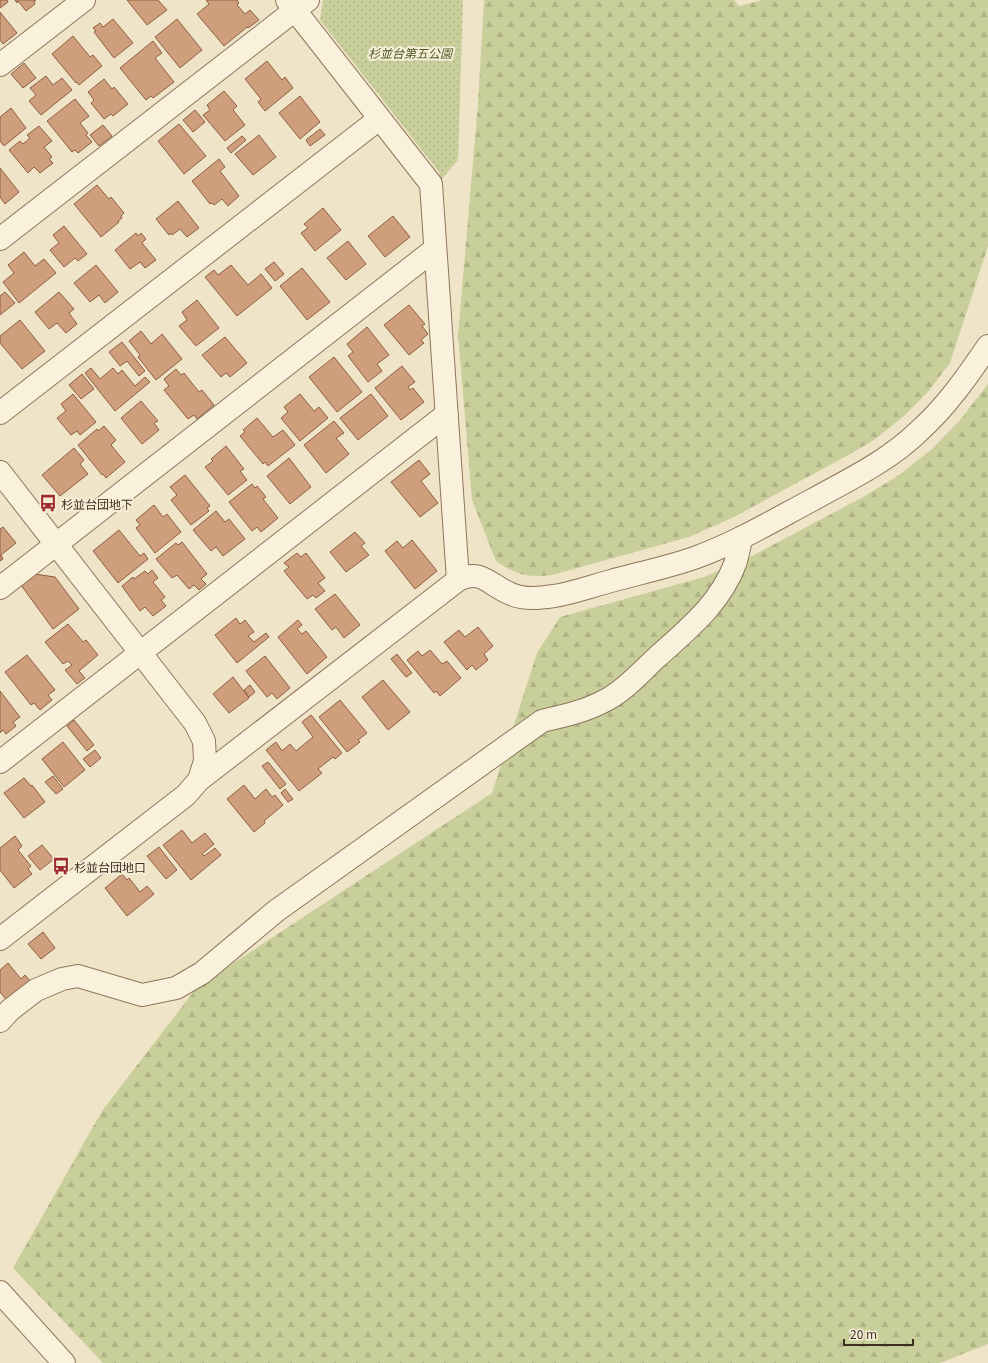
<svg xmlns="http://www.w3.org/2000/svg" width="988" height="1363" font-family="Georgia,'Noto Sans JP',serif">
<defs>
<pattern id="green-dots" width="8" height="8" patternUnits="userSpaceOnUse"><rect width="8" height="8" fill="#c9cf9b"/><path d="M2 2h.1M6 6h.1" fill="none" stroke="#aeb285" stroke-width="1.8" stroke-linecap="round"/></pattern>
<pattern id="forest-firs" width="22" height="20" patternUnits="userSpaceOnUse"><rect width="22" height="20" fill="#c9cf9b"/><path d="M5 1l3.5 6h-7zM16 11l3.5 6h-7z" fill="#aeb285"/></pattern>
</defs>
<rect width="100%" height="100%" fill="#f0e4c8"/>
<!-- green -->
<path fill="url(#green-dots)" d="M323,0h140l-5,160 -18,21 -1,-9 -119,-152z"/>
<!-- forest -->
<path fill="url(#forest-firs)" d="M484,0h250l5,6 24,-6h225v246l-38,117 -22,29 -25,25 -29,23 -31,18 -111,60 -43,19 -137,38c-25,3 -36,0 -56,-14l-24,-61 -14,-165 20,-231z
M988,384v960l-48,19h-837l-90,-95 89,-157 95,-124 295,-194 45,-140 23,-36 144,-40 48,-21 113,-60 34,-21 33,-26 28,-29z"/>
<!-- building -->
<path fill="#cf9f7d" stroke="#8d5f41" d="M0,0h7l1,2 -8,6z
M15,0h21l-2,2 1,2 -9,7 -8,-10 -1,2z
M127,0h31l9,10 -20,15z
M206,0h31l2,3 -2,2 8,9 5,-4 9,10 -11,8 -1,-1 -23,19 -27,-32 12,-10z
M0,12l17,21 -14,11 -3,-4z
M113,19l20,24 -19,15 -20,-26 2,-1 -3,-3 7,-5 3,4z
M177,19l25,31 -22,18 -25,-31z
M73,36l17,21 3,-2 9,11 -23,19 -2,-3 -1,1 -24,-29z
M153,41l9,12 -7,5 19,24 -21,16 -2,-2 -5,4 -26,-32z
M267,61l15,19 3,-3 8,11 -28,23 -7,-9 3,-3 -16,-20z
M24,63l12,15 -13,10 -12,-14z
M46,76l7,9 9,-7 10,12 -31,25 -12,-14 7,-6 -6,-7z
M104,79l8,10 2,-2 14,17 -15,12 -2,-2 -7,5 -13,-16 3,-3 -6,-8z
M224,91l13,15 -4,4 12,15 -20,16 -22,-26 7,-5 -3,-5z
M300,96l20,26 -20,17 -21,-26z
M75,99l14,17 -9,7 8,10 -2,2 6,7 -14,11 -3,-3 -3,2 -25,-31z
M11,108l15,20 -22,18 -4,-5v-24z
M195,110l10,12 -12,10 -10,-12z
M179,124l27,32 -22,18 -26,-33z
M103,125l9,11 -13,10 -9,-11z
M39,126l13,15 -8,6 8,10 -3,2 4,4 -13,10 -6,-6 -6,6 -19,-23 11,-9 3,3 7,-6 -3,-3z
M320,129l5,6 -15,11 -4,-6z
M259,135l17,22 -23,18 -18,-21z
M242,136l4,4 -15,13 -4,-5z
M219,159l6,8 -5,4 19,25 -11,10 -6,-7 -8,6 -2,-2 -2,1 -18,-23z
M0,168l19,24 -14,12 -5,-7z
M97,185l12,14 2,-2 13,16 -3,3 1,2 -4,3 1,1 -18,15 -27,-33z
M178,201l21,27 -12,9 -7,-8 -8,6 -1,-2 -2,2 -13,-16z
M323,208l18,22 -26,21 -14,-18 7,-5 -4,-4z
M393,216l17,21 -25,20 -17,-21z
M64,226l23,28 -9,7 -3,-3 -11,9 -14,-17 9,-7 -6,-8z
M136,233l2,3 3,-3 5,6 -4,4 14,17 -11,8 -5,-6 -10,7 -15,-19z
M348,241l18,23 -20,16 -19,-22z
M24,252l11,14 9,-7 12,14 -37,30 -16,-21 11,-9 -6,-8z
M274,262l10,12 -9,7 -10,-12z
M96,265l22,27 -13,11 -6,-8 -9,7 -16,-19z
M231,265l17,20 13,-11 11,14 -35,28 -32,-39 9,-7 4,5z
M302,268l28,34 -23,18 -27,-34z
M5,292l10,11 -15,12v-19z
M59,292l15,17 -5,4 8,11 -11,9 -9,-10 -8,6 -14,-17z
M197,300l22,28 -23,18 -17,-20 8,-6 -5,-8z
M409,305l16,19 -3,2 6,8 -7,6 3,3 -15,12 -25,-30z
M20,320l25,31 -23,18 -22,-26v-7z
M367,327l22,28 -12,9 5,7 -14,11 -20,-26 5,-4 -6,-8z
M141,331l10,13 11,-10 20,25 -26,21 -18,-23 2,-2 -11,-14z
M225,337l22,26 -17,14 -4,-4 -5,4 -19,-22z
M122,342l23,29 -6,5 -12,-15 -7,5 -11,-14z
M334,357l28,35 -25,20 -28,-35z
M402,366l13,16 -7,5 2,3 3,-2 11,14 -23,18 -26,-32z
M91,368l9,11 13,-11 5,6 4,-4 13,16 10,-9 5,5 -35,29 -30,-38z
M176,369l5,6 3,-2 15,19 3,-2 12,15 -17,14 -3,-4 -6,4 -24,-29 5,-4 -5,-7z
M82,374l12,15 -13,10 -12,-14z
M73,394l23,28 -16,13 -3,-4 -6,4 -14,-17 9,-7 -5,-7z
M300,394l14,17 5,-4 9,11 -28,23 -19,-23 7,-6 -4,-5z
M371,394l17,22 -30,24 -18,-22z
M141,401l17,20 -4,2 5,7 -17,14 -21,-26z
M257,418l16,19 10,-7 12,15 -27,21 -3,-4 -2,2 -23,-28 5,-4 -2,-2z
M334,421l10,12 -8,5 13,16 -23,19 -22,-28z
M104,426l12,14 -5,5 14,17 -19,16 -3,-4 -1,1 -24,-30 19,-16 1,2z
M226,446l18,23 -4,2 7,9 -19,15 -23,-28 8,-6 -2,-2z
M74,448l10,12 -4,4 8,10 -28,22 -18,-21z
M289,458l22,29 -21,17 -23,-28z
M419,460l11,14 -9,7 17,22 -18,14 -29,-35z
M185,475l25,31 -3,2 2,3 -18,14 -20,-25 6,-5 -7,-8z
M252,484l3,4 2,-2 9,11 -3,2 15,19 -17,14 -4,-5 -5,4 -23,-29z
M154,505l9,12 4,-3 14,18 -26,21 -19,-25 4,-3 -4,-5z
M216,511l9,11 4,-3 16,20 -22,17 -7,-9 -5,4 -18,-21z
M3,527l13,16 -15,12 2,4 -3,2v-32z
M119,530l21,26 4,-3 4,6 -30,24 -25,-32z
M355,532l10,11 -4,3 8,9 -23,17 -16,-20z
M412,540l25,31 -22,18 -30,-38 12,-10 6,7z
M182,542l25,32 -6,5 5,5 -7,6 -5,-5 -5,4 -12,-14 -5,3 -16,-19 20,-16 2,2z
M297,553l4,4 5,-4 19,25 -7,5 7,8 -9,7 -3,-3 -6,4 -23,-28 5,-4 -5,-4z
M152,570l6,8 -5,4 12,15 -4,3 5,6 -13,10 -8,-9 -5,4 -18,-25 11,-9 1,2 11,-8 3,3z
M35,574l20,3 24,32 -26,20 -32,-44z
M335,594l25,31 -16,13 -8,-11 -4,3 -17,-21z
M236,618l4,6 5,-4 9,12 -6,4 6,6 12,-9 3,4 -32,26 -22,-28z
M298,620l4,5 -5,4 5,5 4,-3 21,26 -20,17 -29,-37z
M68,624l15,18 3,-2 12,15 -19,16 6,7 -8,6 -12,-14 7,-5 -4,-4 -5,3 -18,-22z
M478,627l15,19 -9,8 4,6 -12,10 -4,-5 -5,5 -23,-28 15,-12 6,7z
M430,650l12,14 5,-3 14,17 -21,18 -4,-5 -2,2 -27,-33 11,-9 4,5z
M397,654l15,19 -6,4 -15,-18z
M27,655l28,35 -7,5 4,5 -12,10 -6,-7 -3,2 -26,-33z
M265,656l25,32 -13,11 -5,-6 -5,4 -21,-26z
M233,677l16,21 -20,15 -16,-19z
M383,680l27,32 -22,18 -26,-33z
M250,685l5,7 -6,5 -5,-7z
M0,691l20,26 -7,5 3,4 -10,8 -3,-4 -3,3z
M340,700l27,33 -9,7 2,2 -13,10 -28,-35z
M311,715l31,38 -7,6 -2,-2 -15,12 4,4 -23,18 -33,-41 10,-8 6,9 8,-7 6,7 17,-14 -11,-15z
M74,720l20,25 -7,6 -20,-25z
M63,742l22,28 -21,17 -22,-28z
M95,750l6,8 -11,9 -7,-8z
M268,762l18,22 -6,5 -18,-23z
M53,776l10,13 -7,5 -11,-12z
M24,778l7,8 1,-1 13,17 -21,16 -20,-25z
M244,785l11,14 11,-10 6,8 3,-2 8,10 -19,16 1,2 -11,9 -27,-33z
M285,789l8,10 -5,3 -7,-9z
M182,830l10,13 13,-10 9,11 -12,10 2,2 11,-8 6,7 -30,25 -28,-35z
M15,836l7,10 -4,4 13,16 -3,3 4,5 -18,14 -14,-18v-22z
M42,845l12,14 -14,11 -12,-14z
M159,847l18,23 -11,9 -19,-23z
M122,874l5,6 2,-2 11,14 7,-6 7,8 -27,22 -22,-28z
M43,932l12,16 -14,11 -13,-15z
M8,963l13,16 4,-4 7,8 -24,19 -8,-10v-22z"/>
<g fill="none" stroke-linecap="round" stroke-linejoin="round">
<!-- minor casing -->
<g stroke="#8d765c" stroke-width="24">
<path id="minor" d="M0,65l84,-65
M0,239l308,-239
M0,413l379,-294
M0,472l195,251 9,18 1,20 -6,19 -13,15 -186,144
M458,580c24,-12 32,6 53,14 14,6 29,4 43,2 19,-3 38,-10 57,-15 29,-8 58,-14 86,-24 41,-15 79,-38 117,-58 36,-20 74,-38 104,-67 28,-25 49,-55 70,-86
M0,588l435,-339
M0,762l447,-348
M199,780l259,-200 -27,-396 -144,-184
M0,1021l10,-11 26,-20 26,-11 16,-3 64,19 34,-7 26,-15 74,-62 266,-190c22,-5 45,-10 66,-22 18,-10 33,-27 48,-41 31,-28 64,-54 79,-94 3,-9 4,-18 7,-27
M0,1292l64,71"/>
</g>
<!-- minor -->
<use href="#minor" stroke="#faf1dc" stroke-width="22"/>
</g>
<!-- icons -->
<defs>
<g id="bus-bare" transform="scale(1.38)"><path d="M-5-6H5V4H4V6H2V4H-2V6H-4V4H-5ZM-3.5-4V0h7V-4ZM-3.5 1.2v1.5H-2V1.2ZM2 1.2v1.5H3.5V1.2Z" fill="#9e2a2b" stroke="#f7eed8" stroke-width="2.5" paint-order="stroke"/></g>
</defs>
<g fill-rule="evenodd">
<use href="#bus-bare" x="48" y="503"/>
<use href="#bus-bare" x="61" y="866"/>
</g>
<g text-anchor="middle" dominant-baseline="central" stroke-width="4" stroke-linejoin="round" paint-order="stroke">
<!-- park labels -->
<g font-size="12" font-style="italic" fill="#4d5a26" stroke="#f7eed8">
<text x="410" y="52">杉並台第五公園</text>
</g>
<!-- poi labels -->
<g font-size="12" fill="#3d2e20" stroke="#f7eed8" text-anchor="start">
<text x="61" y="503">杉並台団地下</text>
<text x="74" y="866">杉並台団地口</text>
</g>
</g>
<!-- scale -->
<path d="M844 1339v6h69v-6" fill="none" stroke="#3d2e20" stroke-width="2"/>
<text x="850" y="1339" font-size="12" fill="#3d2e20" stroke="#f7eed8" stroke-width="3" paint-order="stroke">20 m</text>
</svg>
